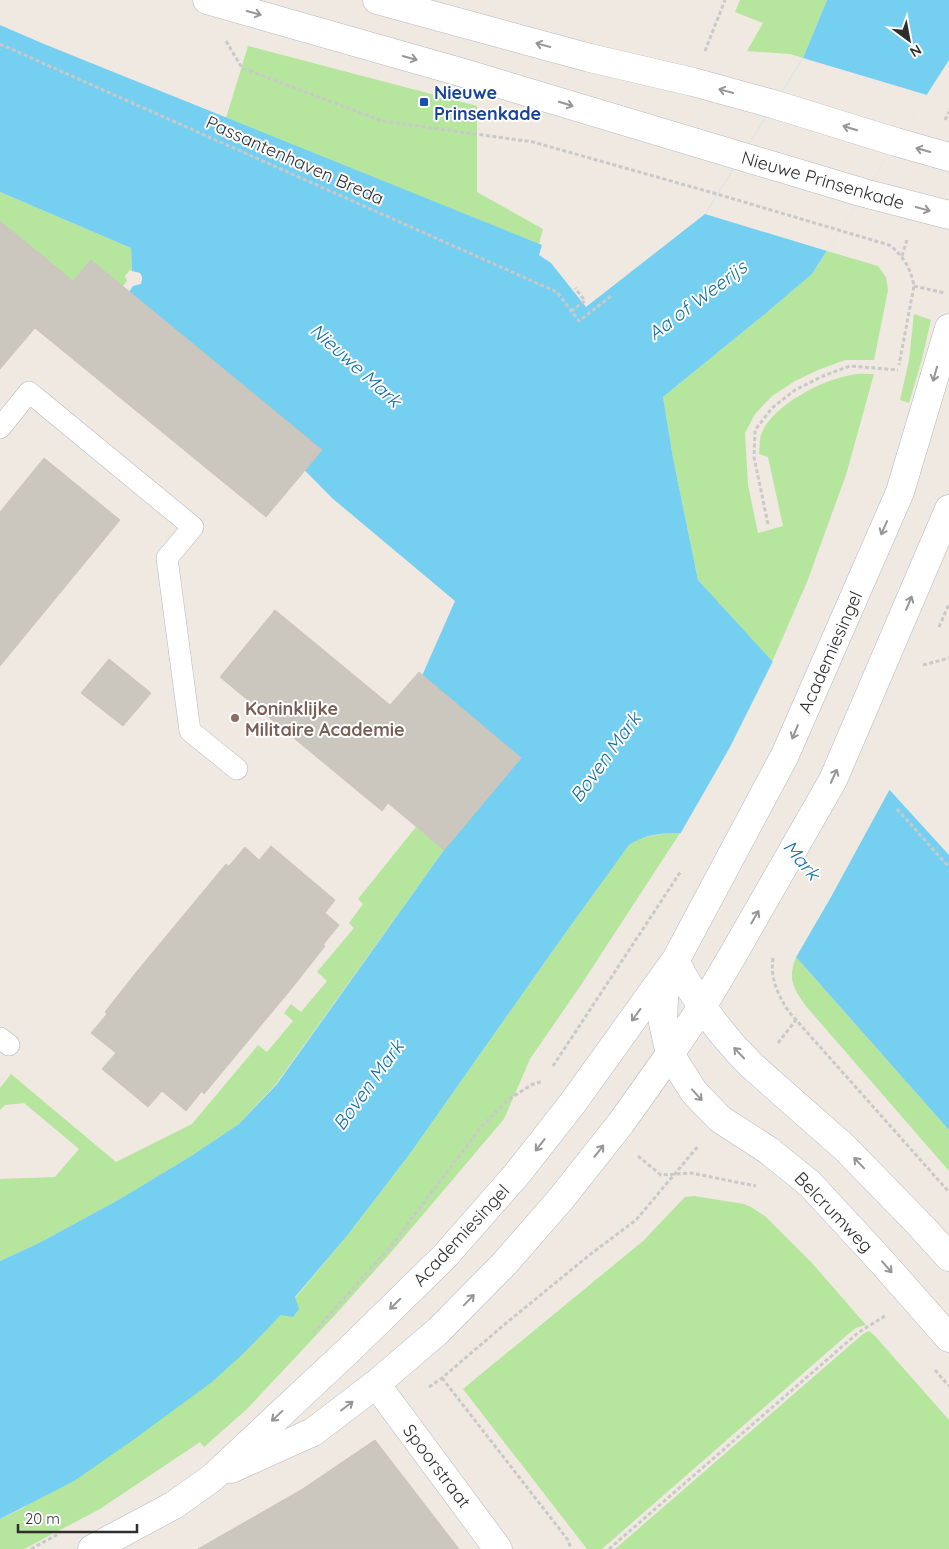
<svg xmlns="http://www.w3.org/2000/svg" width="949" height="1549" font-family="Quicksand,sans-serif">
<rect width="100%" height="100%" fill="#efe9e1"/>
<!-- green -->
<path fill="#b6e59e" d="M740,0h87l-24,58 -13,-4 -43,-3 16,-28 -28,-11z
M248,46l229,60v86l66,37 -4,15 -313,-126z
M0,192l131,56 1,23 -2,-1 -5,6 2,5 -4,5 -32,-26 -18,21 -73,-60z
M827,251l51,15 8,11 2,13 -14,70h-29l-27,10 -23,11 -23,15 -17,18 -10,19 3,52 10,48 25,-7 -15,-69 -9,-3c1,-6 0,-16 3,-22 13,-28 60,-52 89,-57 7,-2 16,-1 23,-1l-28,101 -39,107 -35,80 -74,-82 -25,-122 -10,-61 102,-83 47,-40z
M914,314l17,6 -9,39 -13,44 -9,-3 9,-40z
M416,827l28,23 -168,234 -37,40 -48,32 -71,43 -81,44 -39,18v-82l55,-2 24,-28 -55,-46 -19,2 -5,5v-22l11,-14 105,88 76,-38 66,-79 9,7 26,-31 -9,-8 7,-9 10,8 26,-31 -10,-9 37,-44 -5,-5 14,-19 -5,-5z
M667,833h13l-99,152 -51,74 -26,60 -111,131 -57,64 -89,95 -43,38 -4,-5 -100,67 -76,40h-24v-30l23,-11 222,-156 36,-37 65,-78 63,-82 150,-213 70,-97 11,-7z
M796,957l153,173v41l-144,-166c-13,-19 -17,-27 -9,-48z
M694,1196l50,8 7,3 15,10 46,46 54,62 -10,3 -9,7 -245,214h-15l-124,-160 180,-148 42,-44z
M869,1331l6,5 74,84v129h-334l248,-215z"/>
<!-- water -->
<path fill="#75cff0" d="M827,0h122v60l-137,214 -47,40 -102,83 10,61 25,122 251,275v275l-153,-173 -116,-124c-19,0 -34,1 -51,12l-70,97 -150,213 -63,82 -51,60 4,12 -6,8 -12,-2 -36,37 -33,30 -79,58 -59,41 -74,38v-258l39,-18 81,-44 71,-43 48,-32 38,-40 167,-234 77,-92 -100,-80 34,-77 -123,-103 -203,-206 4,-6 8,-2c1,-5 2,-7 -1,-11l-8,-2 -1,-23 -131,-56v-167l44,19 498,201 -3,10 12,8 35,44 119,-93 98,-156z"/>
<!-- pier -->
<path fill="#efe9e1" d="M803,58l124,37 -100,156 -122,-37z
M774,659l117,128 -60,110 -36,62 -116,-123 51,-89z"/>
<!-- building -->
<path fill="#cbc7bf" stroke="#cbc5ba" d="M0,221l73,60 18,-21 231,190 -56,67 -231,-189 -35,41z
M44,458l76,62 -120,146v-154z
M275,610l115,95 29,-33 102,86 -77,92 -56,-47 -6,8 -162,-134z
M109,659l42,34 -28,33 -42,-33z
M271,846l64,54 -10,13 14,12 -16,20 2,1 -33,42 -88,106 -2,-3 -16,20 -24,-20 -14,16 -46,-38 14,-16 -25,-20 16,-19 -2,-2 29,-37 92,-111 3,2 16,-19 14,13z
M375,1440l84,109h-261l103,-59z"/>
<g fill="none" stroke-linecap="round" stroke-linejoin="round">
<!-- service casing -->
<g stroke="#b4b7c1" stroke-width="22">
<path id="service" d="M0,428l29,-36 164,135 -26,31 23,173 47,38
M0,1038l9,7"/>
</g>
<!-- minor casing -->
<g stroke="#b4b7c1" stroke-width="29">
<path id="minor" d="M207,0l260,74 397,119 85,22
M377,0l213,58 103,24 80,22 123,38 53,15
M376,1384l122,165"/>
</g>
<!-- tertiary casing -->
<g stroke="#b4b7c1" stroke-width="29">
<path id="tertiary" d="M231,1469l82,-37 63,-48 62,-53 67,-68 55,-63 61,-77 49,-69
M92,1549l82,-44 38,-27 139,-130 94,-92 72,-82 55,-70 100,-139"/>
</g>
<!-- secondary casing -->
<g stroke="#b4b7c1" stroke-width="29">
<path id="secondary" d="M949,328l-49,164 -115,263 -112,210 -7,20 -2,13 -1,25 7,31 24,38 26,27 48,31 42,34 72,78 67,76
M675,961c20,39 45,73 76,104l94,83 76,78 28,31
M670,1054l32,-47 28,-47 103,-180 116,-271"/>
</g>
<!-- path -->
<path stroke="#c9c9c9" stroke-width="3" stroke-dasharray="4 2.5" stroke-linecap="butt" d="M226,41l16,27 140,53 151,21 184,52 172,51c14,10 22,24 25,41l-15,79
M0,44l557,248 22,29 32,-25
M705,51l20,-51
M945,120l4,-8
M902,256l5,-16
M914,286l31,7
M571,311l14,-10 -10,-13
M768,524l-14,-67 1,-27 17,-22 23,-18 28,-14 27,-10 48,4
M939,627l10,-23
M923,665l26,-7
M897,809l52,58
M773,958c-3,21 5,37 16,54l160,180
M778,1043l18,-23
M553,1066l128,-195
M638,1156l23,19 30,-2 65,13
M313,1333l78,-87 90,-119 27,-27 23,-15 12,-4
M935,1370l14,16
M442,1378l126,162 3,9
M429,1387l13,-9 63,-54 87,-71 44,-33 63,-75
M31,1549l29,-16
M609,1549l250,-217 26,-16"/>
<!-- service -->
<use href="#service" stroke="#fff" stroke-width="21"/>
<!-- minor -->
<use href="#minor" stroke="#fff" stroke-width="28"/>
<!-- tertiary -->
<use href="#tertiary" stroke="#fff" stroke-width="28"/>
<!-- secondary -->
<use href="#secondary" stroke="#fff" stroke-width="28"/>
</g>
<!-- one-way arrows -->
<defs><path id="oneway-shaft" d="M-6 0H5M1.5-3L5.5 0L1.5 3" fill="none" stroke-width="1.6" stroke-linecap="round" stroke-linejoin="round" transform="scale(1.25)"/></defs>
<g stroke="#969696">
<use href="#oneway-shaft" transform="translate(254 13) rotate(16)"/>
<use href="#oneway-shaft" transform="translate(543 45) rotate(-165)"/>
<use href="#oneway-shaft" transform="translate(410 58) rotate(16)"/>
<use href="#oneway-shaft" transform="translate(726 91) rotate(-165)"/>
<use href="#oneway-shaft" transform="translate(566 104) rotate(17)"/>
<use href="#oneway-shaft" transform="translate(850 128) rotate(-163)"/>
<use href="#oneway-shaft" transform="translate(923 150) rotate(-164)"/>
<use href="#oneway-shaft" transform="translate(923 209) rotate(15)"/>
<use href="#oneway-shaft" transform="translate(935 374) rotate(106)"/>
<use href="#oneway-shaft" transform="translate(884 528) rotate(114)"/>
<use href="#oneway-shaft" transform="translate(909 603) rotate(-67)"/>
<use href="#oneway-shaft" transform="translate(795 732) rotate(113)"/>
<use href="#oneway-shaft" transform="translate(834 776) rotate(-65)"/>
<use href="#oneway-shaft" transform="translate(755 917) rotate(-60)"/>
<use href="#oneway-shaft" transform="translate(636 1015) rotate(126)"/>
<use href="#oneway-shaft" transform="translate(739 1053) rotate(-133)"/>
<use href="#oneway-shaft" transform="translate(697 1095) rotate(48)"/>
<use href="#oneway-shaft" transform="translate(540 1145) rotate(128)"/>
<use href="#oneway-shaft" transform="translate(599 1151) rotate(-52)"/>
<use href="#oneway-shaft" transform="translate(859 1163) rotate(-134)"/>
<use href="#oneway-shaft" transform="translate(887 1267) rotate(49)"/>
<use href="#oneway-shaft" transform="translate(469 1300) rotate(-46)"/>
<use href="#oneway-shaft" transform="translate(395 1304) rotate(135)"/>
<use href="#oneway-shaft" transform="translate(347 1406) rotate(-37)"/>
<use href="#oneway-shaft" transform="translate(277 1416) rotate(137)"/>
</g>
<!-- markers -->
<rect fill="#1a4fb4" stroke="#fff" stroke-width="2" x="419" y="97" width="10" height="10" rx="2.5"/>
<circle fill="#8d6e63" stroke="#fff" stroke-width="2" cx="235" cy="718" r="5"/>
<g text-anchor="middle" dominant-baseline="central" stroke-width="4" stroke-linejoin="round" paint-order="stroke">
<!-- transit labels -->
<g font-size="18" font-weight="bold" fill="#164399" stroke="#fff" text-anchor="start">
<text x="434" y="92">Nieuwe<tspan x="434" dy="21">Prinsenkade</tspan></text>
</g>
<!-- street labels -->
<g font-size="18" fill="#2e2e2e" stroke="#fff">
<text transform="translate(295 160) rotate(24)">Passantenhaven Breda</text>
<text transform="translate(823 180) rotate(16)">Nieuwe Prinsenkade</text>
<text transform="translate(830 652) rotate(-66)">Academiesingel</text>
<text transform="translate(834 1212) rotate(46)">Belcrumweg</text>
<text transform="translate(461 1235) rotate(-47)">Academiesingel</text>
<text transform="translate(437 1466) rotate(53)">Spoorstraat</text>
</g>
<!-- education labels -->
<g font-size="18" font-weight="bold" fill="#785e54" stroke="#fff" text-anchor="start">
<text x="245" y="708">Koninklijke<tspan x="245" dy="21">Militaire Academie</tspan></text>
</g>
<!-- water labels -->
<g font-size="19" font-style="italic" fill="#0d6fa3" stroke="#fff">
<text transform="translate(697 300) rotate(-37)">Aa of Weerijs</text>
<text transform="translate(356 365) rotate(42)">Nieuwe Mark</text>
<text transform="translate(605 757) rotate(-54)">Boven Mark</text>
<text transform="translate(802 860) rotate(50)">Mark</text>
<text transform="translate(368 1085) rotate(-54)">Boven Mark</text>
</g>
</g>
<!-- north arrow -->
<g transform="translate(909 40) rotate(148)" stroke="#ffffff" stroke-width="4" paint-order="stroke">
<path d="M0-4L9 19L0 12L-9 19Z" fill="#2e2e2e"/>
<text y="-8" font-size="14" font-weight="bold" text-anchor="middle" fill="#2e2e2e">N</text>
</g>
<!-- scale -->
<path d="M18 1524v8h119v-8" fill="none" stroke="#2e2e2e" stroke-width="2.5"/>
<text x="25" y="1524" font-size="15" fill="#2e2e2e" stroke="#ffffff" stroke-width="4" paint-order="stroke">20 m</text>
</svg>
